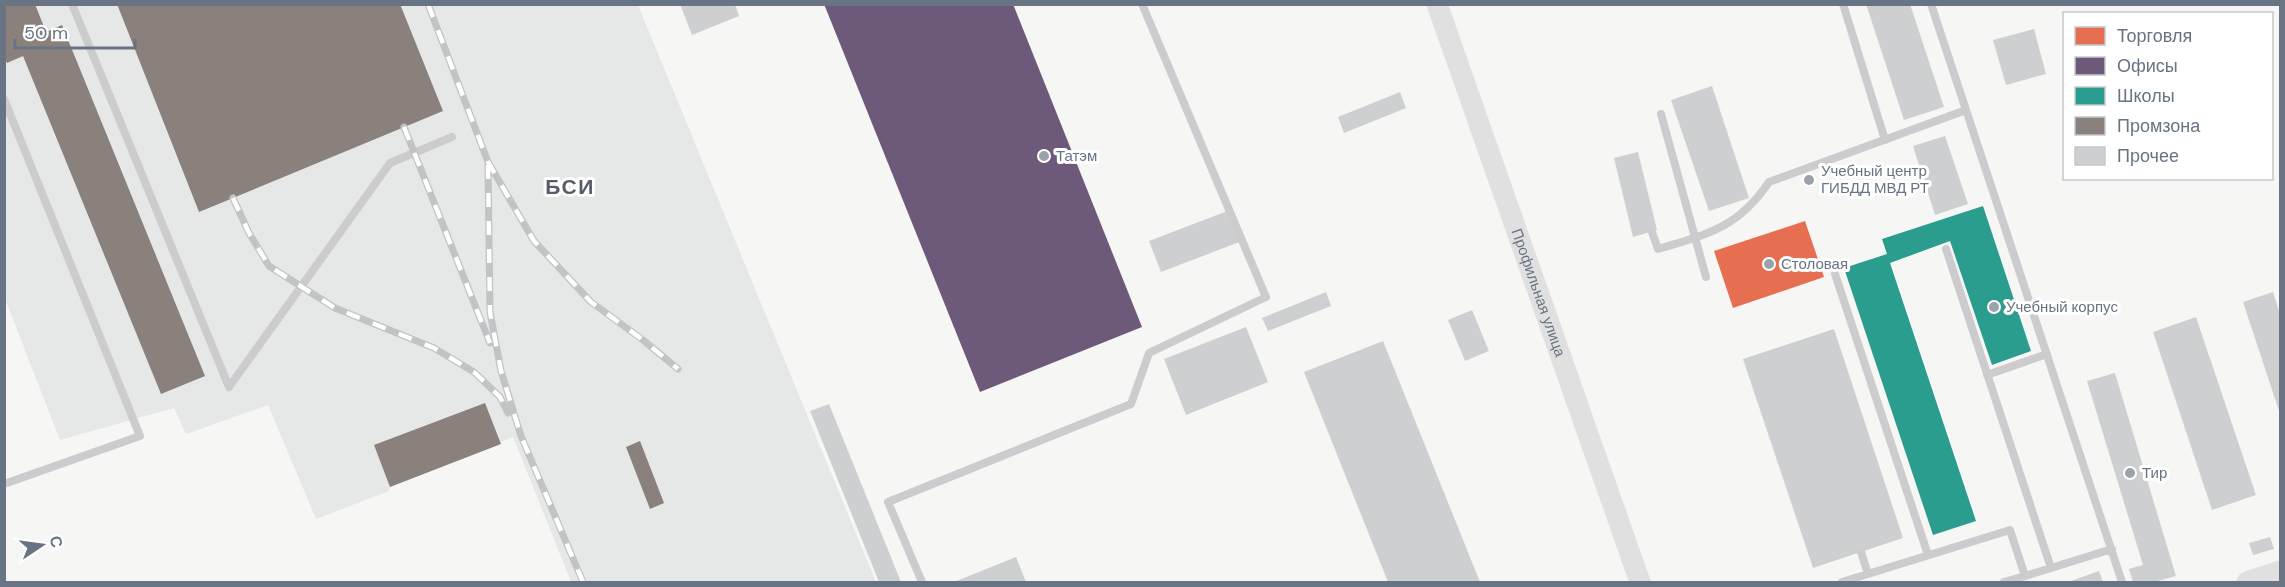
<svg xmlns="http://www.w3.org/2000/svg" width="2285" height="587" font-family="'DM Sans',sans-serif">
<rect width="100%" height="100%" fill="#f6f6f5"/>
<!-- built -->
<path fill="#e6e7e7" d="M5,5h633l238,577h-305l-58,-145 -123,50 -1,4 -73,28 -48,-114 -82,29 -12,-26 -114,32 -55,-141z"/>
<!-- shops -->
<path fill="#e76f51" d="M1805,221l19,56 -91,31 -19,-57z"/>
<!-- offices -->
<path fill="#6d597a" d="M824,4h189l129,323 -162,65z"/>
<!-- schools -->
<path fill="#2a9d8f" d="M1983,206l48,145 -39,14 -42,-124 -60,22 86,258 -43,14 -89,-267 43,-14 -5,-15z"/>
<!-- industry -->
<path fill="#8a817c" d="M4,4h31l11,28 16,-7 143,351 -44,18 -138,-338 -16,7 -3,-6z
M117,4h283l43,107 -244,101z
M485,403l16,41 -111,43 -16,-42z
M640,441l24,62 -14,6 -24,-62z"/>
<!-- building -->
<path fill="#cecfd0" d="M680,4h55l4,12 -47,19z
M1866,4h44l34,103 -40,13z
M2034,29l12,45 -40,11 -13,-45z
M1712,86l37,112 -40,13 -38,-111z
M1400,92l6,16 -62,25 -6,-16z
M1945,136l23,68 -33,11 -22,-69z
M1638,152l19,78 -24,7 -19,-79z
M1230,210l12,31 -81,31 -12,-31z
M1326,292l5,14 -63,25 -6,-13z
M2273,292l7,22v100l-37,-112z
M1472,310l17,41 -24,10 -17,-41z
M2196,317l60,178 -44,15 -59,-178z
M1246,327l22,55 -82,33 -22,-56z
M1834,329l69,209 -90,30 -70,-209z
M1383,341l97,241h-92l-84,-210z
M2115,373l61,203 -22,6h-21l-4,-13 14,-4 -56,-184z
M829,404l72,178h-22l-69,-171z
M2270,537l4,12 -21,6 -4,-12z
M1016,557l10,25h-72z
M2099,571l4,11h-35z"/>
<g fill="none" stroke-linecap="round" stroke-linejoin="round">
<!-- lane -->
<path stroke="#ccccce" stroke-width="8" d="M72,4l157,383
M1843,4l42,136
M1931,4l191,578
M4,99l136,337 -136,48
M1661,114l45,163
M1652,232l6,17c50,-15 80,-21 111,-67l197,-72
M1946,249l105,319
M1835,274l93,281
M1987,375l60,-21
M229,387l161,-224 62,-26
M1861,552l7,22
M922,582l-34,-80 243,-98 18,-51 117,-56 -124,-293
M1842,582l168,-52 15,46 87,-27
M2004,582l21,-6"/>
<!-- secondary -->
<g stroke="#e0e0e1" stroke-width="21">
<path id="s1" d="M1437,4l203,578"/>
<path d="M2247,582l33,-11"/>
</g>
<!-- rail casing -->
<g stroke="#c2c3c4" stroke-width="7">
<path id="rail" d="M428,4l60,158 46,79 57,61 52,38 35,29
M404,127l86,216
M488,165l2,147 11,59 20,65 62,146
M233,198l16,35 20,33 66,42 99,40 40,24 26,25 8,16"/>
</g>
<!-- rail -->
<use href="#rail" stroke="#fff" stroke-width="4.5" stroke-dasharray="14" stroke-linecap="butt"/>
</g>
<!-- markers -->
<g fill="#9aa2ab" stroke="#fff" stroke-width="2">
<circle cx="1044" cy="156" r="6"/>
<circle cx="1809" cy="180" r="6"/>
<circle cx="1769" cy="264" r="6"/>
<circle cx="1994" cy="307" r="6"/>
<circle cx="2130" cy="473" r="6"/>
</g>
<g text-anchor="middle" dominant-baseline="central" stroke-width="6" stroke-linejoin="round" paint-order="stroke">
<!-- poi labels -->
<g font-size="15" fill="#687483" stroke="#fff" text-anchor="start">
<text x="1056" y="156">Татэм</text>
<text x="1821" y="171">Учебный центр<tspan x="1821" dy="17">ГИБДД МВД РТ</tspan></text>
<text x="1781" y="264">Столовая</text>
<text x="2006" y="307">Учебный корпус</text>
<text x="2142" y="473">Тир</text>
</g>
<!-- street labels -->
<g font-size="15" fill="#687483" stroke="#fff">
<text stroke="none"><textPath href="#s1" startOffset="306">Профильная улица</textPath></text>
</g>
<!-- district labels -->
<g font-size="21" font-weight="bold" letter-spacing="1.5" fill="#555e68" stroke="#fff">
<text x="570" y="187">БСИ</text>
</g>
</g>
<!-- border -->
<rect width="2285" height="587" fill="none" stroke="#687483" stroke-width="12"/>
<!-- legend -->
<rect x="2063" y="12" width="210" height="168" fill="#ffffff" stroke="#c3c7cd" stroke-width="1.5"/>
<rect x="2075" y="27" width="30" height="18" fill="#e76f51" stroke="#c3c7cd" stroke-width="1.5"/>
<text x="2117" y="42" font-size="18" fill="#687483">Торговля</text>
<rect x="2075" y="57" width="30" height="18" fill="#6d597a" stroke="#c3c7cd" stroke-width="1.5"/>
<text x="2117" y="72" font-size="18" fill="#687483">Офисы</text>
<rect x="2075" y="87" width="30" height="18" fill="#2a9d8f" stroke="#c3c7cd" stroke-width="1.5"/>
<text x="2117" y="102" font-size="18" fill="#687483">Школы</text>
<rect x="2075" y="117" width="30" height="18" fill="#8a817c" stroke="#c3c7cd" stroke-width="1.5"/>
<text x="2117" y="132" font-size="18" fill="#687483">Промзона</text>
<rect x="2075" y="147" width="30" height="18" fill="#cecfd0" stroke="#c3c7cd" stroke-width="1.5"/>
<text x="2117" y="162" font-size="18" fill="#687483">Прочее</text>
<!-- north arrow -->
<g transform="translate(42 545) rotate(77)" stroke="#ffffff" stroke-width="4.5" paint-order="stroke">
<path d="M0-4.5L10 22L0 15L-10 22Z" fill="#687483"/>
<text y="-9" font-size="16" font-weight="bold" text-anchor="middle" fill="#687483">С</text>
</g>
<!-- scale -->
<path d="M15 39v9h120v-9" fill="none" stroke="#687483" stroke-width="3"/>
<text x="24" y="39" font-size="18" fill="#687483" stroke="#ffffff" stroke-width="4.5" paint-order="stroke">50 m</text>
</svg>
